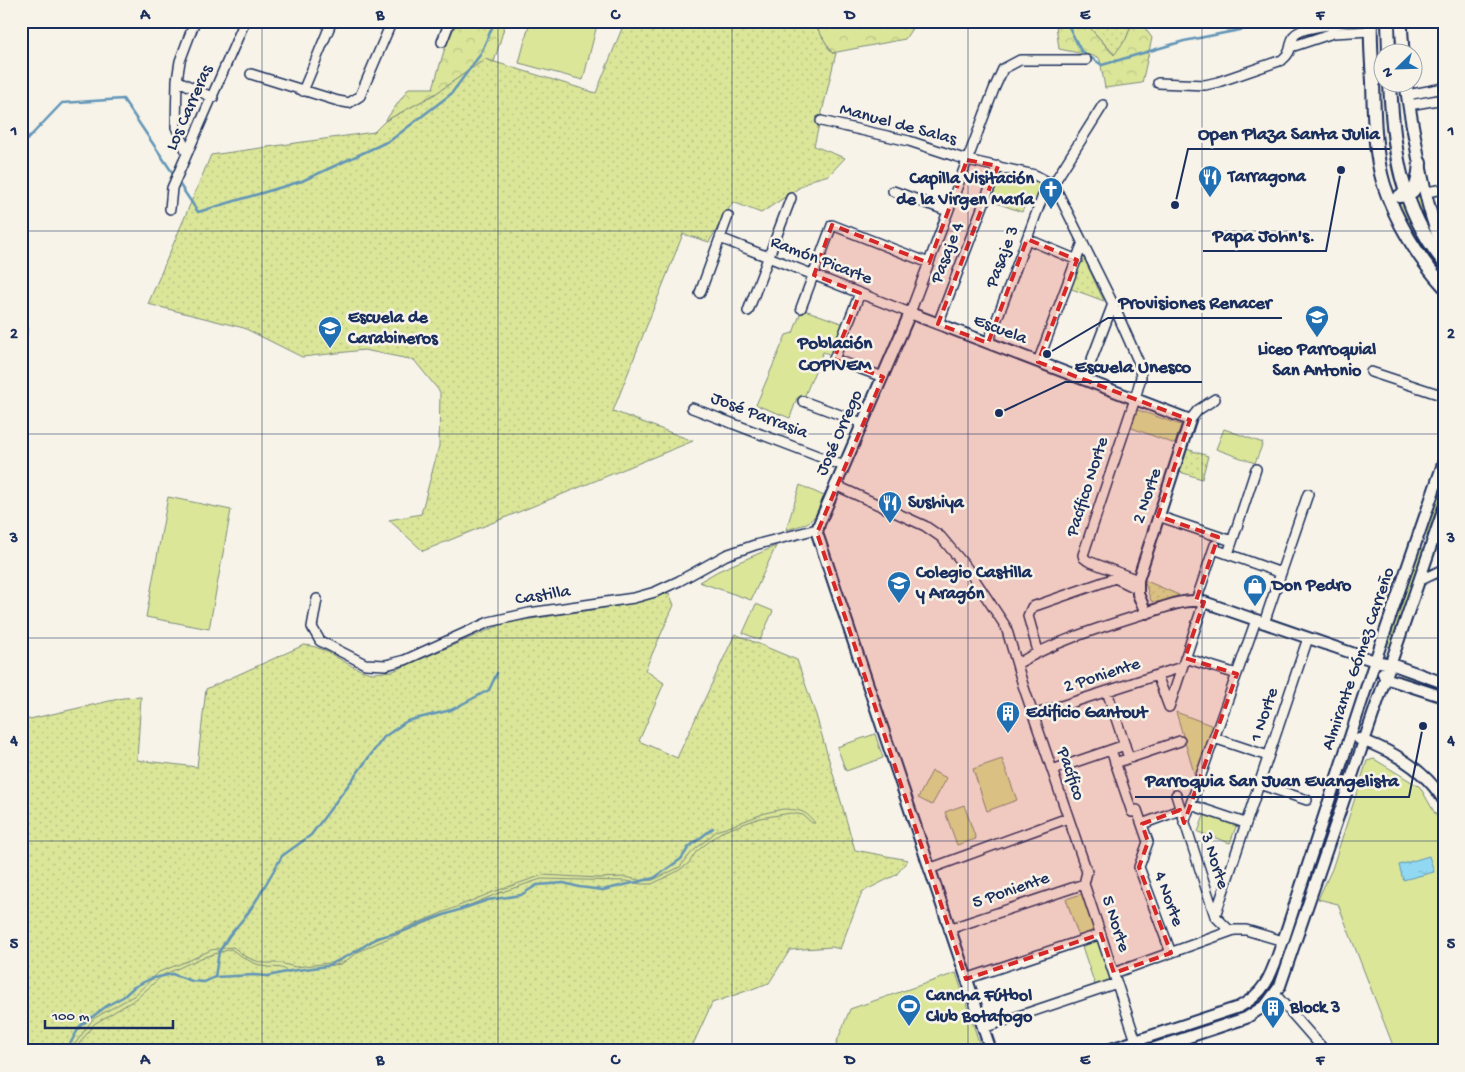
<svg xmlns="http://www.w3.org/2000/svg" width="1465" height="1072" font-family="'Gochi Hand',sans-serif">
<defs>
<pattern id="grass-dots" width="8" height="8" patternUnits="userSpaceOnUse" patternTransform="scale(1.25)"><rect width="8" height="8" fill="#dbe699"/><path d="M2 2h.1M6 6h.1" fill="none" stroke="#bbc686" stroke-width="1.8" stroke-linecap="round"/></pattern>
<pattern id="forest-crowns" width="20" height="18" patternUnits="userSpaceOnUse" patternTransform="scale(1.25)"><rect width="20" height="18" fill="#dbe699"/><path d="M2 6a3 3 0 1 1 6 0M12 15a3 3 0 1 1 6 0" fill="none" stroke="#bbc686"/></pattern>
<pattern id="water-ripples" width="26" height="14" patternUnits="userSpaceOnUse" patternTransform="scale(1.25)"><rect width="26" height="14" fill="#91d9f3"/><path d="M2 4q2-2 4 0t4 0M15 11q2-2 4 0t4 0" fill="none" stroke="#7cbbd3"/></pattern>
</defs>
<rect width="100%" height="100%" fill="#f7f3e8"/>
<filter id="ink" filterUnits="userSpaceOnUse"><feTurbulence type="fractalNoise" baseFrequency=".02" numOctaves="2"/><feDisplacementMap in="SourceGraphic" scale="10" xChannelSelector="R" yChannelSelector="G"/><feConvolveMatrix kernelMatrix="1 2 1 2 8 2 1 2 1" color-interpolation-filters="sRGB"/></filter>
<g filter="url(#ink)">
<!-- grass -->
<path fill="url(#grass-dots)" stroke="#7b8a7c" d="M625,21h188l19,32h4l-22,93 31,12 -16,17 -18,5 -50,33 -28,-11 -24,40 -26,-8 -70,177 80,30 -270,110 -34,-31 32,-6 18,-68 1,-54 -26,-32 -50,-10 -62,7 -58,-29 -96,-24 63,-149 163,-23 11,-11 50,-27 50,-35 111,34z
M1082,21h51l-7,18 -11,16 -25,-27z
M1383,83h3l13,107c-12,-17 -15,-85 -16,-107z
M1420,194l9,26 -1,5 -3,-3 -12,-26z
M1401,200l3,1 40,68v7l-24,-31 -21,-42z
M1083,256l21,45 -35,-13z
M1187,449l21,7 -6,23 -22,-7z
M1438,494l3,2 -14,40 -2,-1z
M1420,548l3,2 -33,97 -3,-1z
M1144,580l35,15c-9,3 -19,10 -28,6z
M669,593l5,12 -29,65 19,13 -25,58 38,17 58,-124 62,26 19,55 39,135 53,10 -12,15 -34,17 -22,57 -8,-2 -42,3 -21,33 -57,20 -22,48h-669v-330l102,-23 18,-1 -4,63 60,7 9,-78 98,-44c25,1 44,25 69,28 6,0 14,-2 20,-2l112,-48 118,-18z
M1401,674l43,15v4l-44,-15z"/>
<!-- forest -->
<path fill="url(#forest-crowns)" stroke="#7b8a7c" d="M457,21h49l-12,41 -9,-3 -50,35 -50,27 24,-33h24l11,-37z
M813,21h104l-12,18 -73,14z
M1041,21h41l8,7 24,27 12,-16 7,-18h7l12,17 -10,45 -37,5 -5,-28 -2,-3 -39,-8 -3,-24 -13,1z"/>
<!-- park -->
<path fill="#dbe699" stroke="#7b8a7c" d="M530,21h68l-15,59 -64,-17z
M997,174l27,4 21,8 -7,15 -11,-1 -5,12 -34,-12z
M802,309l42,15 -12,31 -9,-3 -20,48 -6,-2 -7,20 -34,-13 30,-70 7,-2z
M1135,409l46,16 -6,19 -46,-17z
M1224,429l39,14 -8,20 -39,-14z
M800,485l24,11c-11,27 -11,26 -38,34z
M168,497l63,13 -22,119 -63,-12z
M776,546l-25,54 -52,-18 19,-11z
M756,604l17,7 -13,29 -17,-7z
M1176,712l40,15 -19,56z
M875,734l8,24 -37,13 -9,-24z
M1002,759l15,41 -30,11 -14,-42z
M1374,759l46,28 21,37 3,11v216h-47l-5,-8 -54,-139 -20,-5 14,-30 35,-108z
M932,771l15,7 -15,27 -14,-7z
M964,805l12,34 -19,6 -12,-33z
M783,809c17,1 22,1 32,14h-3l-9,-8 -12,-2 -31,5 -39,14 -25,20 -7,11 -11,8 -26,13h-11l-15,-3 -85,-2 -42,14 -122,50 -17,8 -19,13 -54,7c-6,-5 -12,-3 -19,-4 -14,-2 -26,-10 -37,-18l-30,9 -38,17 -27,24 -42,25 -18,24 -4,3h-7l10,-7 18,-25 42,-24 24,-23 31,-12 21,-10 22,-3 13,10 16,6h18l15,4 44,-5 17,-12 20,-10 117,-48 50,-17 55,3 27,-1 18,4 10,-1 27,-13 12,-15 26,-22 8,-2 39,-15z
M1205,813l32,11 -7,19 -32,-11z
M1084,893l29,86 -18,6 -29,-86z
M956,973l26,78h-143l-3,-7 14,-35z"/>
<!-- water -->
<path fill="url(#water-ripples)" stroke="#6295b7" d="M1429,856l5,16 -31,8 -4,-15z"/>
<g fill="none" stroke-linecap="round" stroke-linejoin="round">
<!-- stream -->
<path stroke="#6295b7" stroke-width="2.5" d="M1066,21l15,30 21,14 82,-24 101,-20
M21,146l41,-43 61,-4 51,76
M178,182l20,30 104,-31 89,-41 60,-46 29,-39 15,-34
M21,269l6,59 -6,48
M215,977l4,-25 10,-16 19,-23 11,-17 23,-40 29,-21 73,-98 23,-16 44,-11 38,-20 8,-17
M66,1051l14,-25 28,-21 15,-8 11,-10 16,-8 22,-5 20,7 12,1 11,-5 39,-2 14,1 23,-5 36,-5 30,-15 19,-13 25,-6 31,-13 56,-19 33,-5 16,-10 27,-2 15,4 24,3 51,-12 27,-19 8,-12 24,-19"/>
<!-- minor casing -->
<g stroke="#1b2f5e" stroke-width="12">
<path id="minor" d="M442,42l8,-21
M1291,47l42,-14 38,-2
M251,74l87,27 11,2 11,-7 32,-75
M177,80l36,18
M1158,83l47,2 13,-3 64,-22c12,-10 6,-14 12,-24 5,-10 53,-13 65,-15
M303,91l29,-70
M1407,95l37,-7
M1409,105l35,-6
M821,121l88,20 58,19 68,15 13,7 10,11 55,111 26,59 2,14 -6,22 -52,156 1,3 4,3 50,19
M187,153l-11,-26 1,-47 3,-19 15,-40
M1052,186l51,-81
M893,191l55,20
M1426,192l18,-3
M170,209l2,-21 73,-167
M720,238l190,75 84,-224 9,-20 17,-9h66
M1027,239l50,21
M700,293l28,-77
M860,293l-26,66 49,18
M801,308l31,-83 97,38
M748,311l43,-113
M938,324l60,-158
M988,343l60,-161
M1038,362l45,-120
M1371,372l73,24
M1084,380l29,-76
M803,401l59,22
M692,408l152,58
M1190,420l8,-10 17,-11
M835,485l90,41 16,11 26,31 39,59 17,58 64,187 -3,12 52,157
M1158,516l74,25
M1214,549l67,24
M1228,554l28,-85
M1419,581l25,-12
M317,599l-5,28 8,14 45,23 21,1 19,-5 84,-38 40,-9 105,-15 21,-6 24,-11 47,-26 29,-10 62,-16
M1196,601l19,-56
M1264,623l44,-129
M1038,651l-10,-35 4,-9 83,-29 23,11
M1185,658l52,16
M1017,664c40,-24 85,-37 129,-51
M1157,675l12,32
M1107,691l22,67
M1169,707l35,-105
M1033,715l149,-48
M1214,738l54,18
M1111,750l21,62 5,-2 11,32 -9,25 32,86
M1115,763l65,-22
M1052,770l73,-25
M1259,784l48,16
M1176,795l39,121 15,15
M1191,805l54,18
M1184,823l72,-203
M1142,824l38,-14
M929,869l139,-51
M1215,916l93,-278
M949,929l135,-45
M1114,973l120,-43h12l37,11
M966,979l135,-45
M1275,994l50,57
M983,1028l134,-45"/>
</g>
<!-- tertiary casing -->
<g stroke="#1b2f5e" stroke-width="14">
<path id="tertiary" d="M1383,673l2,5 59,19
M1359,739c34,12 66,30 85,62
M991,1051l-174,-518 2,-9 91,-211 280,107 -52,160v14l8,19c19,-6 38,-15 58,-11l171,59 16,3 53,19
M1105,1051l134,-44c30,-16 33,-37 44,-66l92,-280 69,-200
M1146,1051l100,-33 20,-13 14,-19 164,-478"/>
</g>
<!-- secondary casing -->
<g stroke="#1b2f5e" stroke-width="15">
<path id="secondary" d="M1401,21l2,31
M1406,82c2,25 8,49 12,74 6,31 12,64 26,93"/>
</g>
<!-- primary casing -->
<g stroke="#1b2f5e" stroke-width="16">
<path id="primary" d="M1371,21c-1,21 1,41 2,61 1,34 1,70 11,103 12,36 34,73 60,101
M1388,21l1,31
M1390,82c3,67 10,126 54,180
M1400,196c19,-1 18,-17 20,-33"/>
</g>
<!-- minor -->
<use href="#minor" stroke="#f7f3e8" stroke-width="9"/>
<!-- tertiary -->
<use href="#tertiary" stroke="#f7f3e8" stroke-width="10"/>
<!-- secondary -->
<use href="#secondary" stroke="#f7f3e8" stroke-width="11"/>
<!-- primary -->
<use href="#primary" stroke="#f7f3e8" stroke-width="12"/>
</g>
</g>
<!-- marked area -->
<path fill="#d62828" fill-opacity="0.2" stroke="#d62828" stroke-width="4" stroke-dasharray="10 6" stroke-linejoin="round" d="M967,160l31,6 -60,158 50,19 39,-104 50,21 -39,102 152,58 -32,96 60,21 -22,64 8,1 -19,56 52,16 -53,149 -4,-13 -38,14 6,18 -9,25 32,86 -57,20 -13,-39 -135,45 -149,-446 66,-156 -49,-18 26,-66 -46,-18 18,-50 97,38z"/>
<!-- grid -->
<path fill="none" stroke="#1b2f5e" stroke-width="1" stroke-opacity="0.55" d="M262,21v1030M498,21v1030M732,21v1030M968,21v1030M1202,21v1030M21,231h1423M21,434h1423M21,638h1423M21,841h1423"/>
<!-- icons -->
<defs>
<g id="restaurant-pin" transform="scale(1.25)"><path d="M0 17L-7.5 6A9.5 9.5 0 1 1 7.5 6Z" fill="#1f6fb2" stroke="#f7f3e8"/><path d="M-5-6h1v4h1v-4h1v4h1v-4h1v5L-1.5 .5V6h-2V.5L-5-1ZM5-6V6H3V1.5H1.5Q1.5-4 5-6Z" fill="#fff"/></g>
<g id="church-pin" transform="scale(1.25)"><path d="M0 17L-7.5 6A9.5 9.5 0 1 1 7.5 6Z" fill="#1f6fb2" stroke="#f7f3e8"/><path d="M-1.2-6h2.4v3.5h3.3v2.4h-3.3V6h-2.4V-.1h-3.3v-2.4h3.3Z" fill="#fff"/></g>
<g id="school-pin" transform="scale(1.25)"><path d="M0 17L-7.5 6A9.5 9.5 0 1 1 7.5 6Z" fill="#1f6fb2" stroke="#f7f3e8"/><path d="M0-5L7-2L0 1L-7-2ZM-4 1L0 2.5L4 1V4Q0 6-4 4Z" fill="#fff"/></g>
<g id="university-pin" transform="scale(1.25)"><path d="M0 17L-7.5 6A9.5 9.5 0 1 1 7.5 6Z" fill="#1f6fb2" stroke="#f7f3e8"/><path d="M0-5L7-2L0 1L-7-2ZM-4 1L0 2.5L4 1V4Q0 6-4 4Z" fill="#fff"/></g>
<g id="shop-pin" transform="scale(1.25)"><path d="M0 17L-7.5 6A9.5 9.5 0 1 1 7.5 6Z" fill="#1f6fb2" stroke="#f7f3e8"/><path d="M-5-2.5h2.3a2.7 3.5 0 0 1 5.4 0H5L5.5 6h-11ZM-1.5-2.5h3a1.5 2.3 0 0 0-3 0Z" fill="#fff"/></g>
<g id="building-pin" transform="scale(1.25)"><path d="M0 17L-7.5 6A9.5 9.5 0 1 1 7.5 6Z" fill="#1f6fb2" stroke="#f7f3e8"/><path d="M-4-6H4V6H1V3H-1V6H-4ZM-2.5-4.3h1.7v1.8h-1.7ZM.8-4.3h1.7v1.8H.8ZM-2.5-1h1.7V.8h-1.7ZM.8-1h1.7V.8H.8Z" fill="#fff"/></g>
<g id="stadium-pin" transform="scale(1.25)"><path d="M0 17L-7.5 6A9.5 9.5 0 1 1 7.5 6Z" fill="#1f6fb2" stroke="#f7f3e8"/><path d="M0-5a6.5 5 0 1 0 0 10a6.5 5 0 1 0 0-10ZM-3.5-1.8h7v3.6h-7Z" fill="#fff"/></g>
</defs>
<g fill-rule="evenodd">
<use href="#restaurant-pin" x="1210" y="177"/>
<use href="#church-pin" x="1051" y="189"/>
<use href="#school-pin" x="1317" y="317"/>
<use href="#university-pin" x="330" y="328"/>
<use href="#restaurant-pin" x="890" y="503"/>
<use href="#school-pin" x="899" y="583"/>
<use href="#shop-pin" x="1255" y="586"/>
<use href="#building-pin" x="1008" y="713"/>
<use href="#stadium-pin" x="909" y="1006"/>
<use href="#building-pin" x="1273" y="1008"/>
</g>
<g text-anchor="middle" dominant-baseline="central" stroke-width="5" stroke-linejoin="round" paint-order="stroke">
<!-- street labels -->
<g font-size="18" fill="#1b2f5e" stroke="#f7f3e8">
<text transform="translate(190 108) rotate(-66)">Los Carreras</text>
<text transform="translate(898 125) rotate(15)">Manuel de Salas</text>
<text transform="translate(948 253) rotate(-69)">Pasaje 4</text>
<text transform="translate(1003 257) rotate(-69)">Pasaje 3</text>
<text transform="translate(821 261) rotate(21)">Ramón Picarte</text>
<text transform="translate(1000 330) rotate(21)">Escuela</text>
<text transform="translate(759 416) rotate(21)">José Parrasia</text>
<text transform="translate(840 433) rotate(-66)">José Orrego</text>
<text transform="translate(1088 487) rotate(-72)">Pacífico Norte</text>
<text transform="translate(1148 496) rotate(-71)">2 Norte</text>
<text transform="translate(543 596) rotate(-9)">Castilla</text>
<text transform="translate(1359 659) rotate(-71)">Almirante Gómez Carreño</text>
<text transform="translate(1102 676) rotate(-18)">2 Poniente</text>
<text transform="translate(1265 715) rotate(-71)">1 Norte</text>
<text transform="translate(1070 774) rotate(71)">Pacífico</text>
<text transform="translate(1214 861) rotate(72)">3 Norte</text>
<text transform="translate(1011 891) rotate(-19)">5 Poniente</text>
<text transform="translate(1168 899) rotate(70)">4 Norte</text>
<text transform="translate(1115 924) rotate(72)">5 Norte</text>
</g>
<!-- poi labels -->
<g font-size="18" font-weight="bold" fill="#1b2f5e" stroke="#f7f3e8" text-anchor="start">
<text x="1228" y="177">Tarragona</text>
<text x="1034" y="179" text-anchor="end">Capilla Visitación<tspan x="1034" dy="21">de la Virgen María</tspan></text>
<text x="348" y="318">Escuela de<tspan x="348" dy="21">Carabineros</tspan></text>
<text x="1317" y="350" text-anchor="middle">Liceo Parroquial<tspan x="1317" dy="21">San Antonio</tspan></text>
<text x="908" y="503">Sushiya</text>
<text x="916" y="573">Colegio Castilla<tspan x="916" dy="21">y Aragón</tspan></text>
<text x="1272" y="586">Don Pedro</text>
<text x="1026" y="713">Edificio Gantout</text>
<text x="926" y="996">Cancha Fútbol<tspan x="926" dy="21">Club Botafogo</tspan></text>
<text x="1290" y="1008">Block 3</text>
</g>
<!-- neighbourhood labels -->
<g font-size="19" font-weight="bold" fill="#1b2f5e" stroke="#f7f3e8">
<text x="835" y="344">Población<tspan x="835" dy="22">COPIVEM</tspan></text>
</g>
</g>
<!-- callouts -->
<path fill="none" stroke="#1b2f5e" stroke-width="2" d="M1175 205L1188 149H1390M1341 170L1326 251H1203M1047 354L1108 318H1282M999 413L1065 382H1202M1423 726L1409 797H1135"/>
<g fill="#1b2f5e" stroke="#f7f3e8" stroke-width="2">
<circle cx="1175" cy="205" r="5"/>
<circle cx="1341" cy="170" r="5"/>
<circle cx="1047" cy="354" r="5"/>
<circle cx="999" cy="413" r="5"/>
<circle cx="1423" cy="726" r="5"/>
</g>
<g font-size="19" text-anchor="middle" font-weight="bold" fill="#1b2f5e" stroke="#f7f3e8" stroke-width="5" stroke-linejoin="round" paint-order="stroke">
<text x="1289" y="139">Open Plaza Santa Julia</text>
<text x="1264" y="241">Papa John's.</text>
<text x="1195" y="308">Provisiones Renacer</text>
<text x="1133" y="372">Escuela Unesco</text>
<text x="1272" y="786">Parroquia San Juan Evangelista</text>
</g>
<!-- margin -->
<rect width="1465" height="1072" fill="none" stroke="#f7f3e8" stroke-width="55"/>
<!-- north arrow -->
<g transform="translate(1398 68) rotate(247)"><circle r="24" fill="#f7f3e8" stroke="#9fa5b1"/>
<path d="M0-4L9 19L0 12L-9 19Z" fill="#1f6fb2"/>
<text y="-8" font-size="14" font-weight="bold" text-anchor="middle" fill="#1b2f5e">N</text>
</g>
<!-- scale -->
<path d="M45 1020v8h128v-8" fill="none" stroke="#1b2f5e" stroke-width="2.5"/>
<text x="52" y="1020" font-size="15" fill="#1b2f5e" stroke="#f7f3e8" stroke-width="4" paint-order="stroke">100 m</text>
<rect x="28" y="28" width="1410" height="1016" fill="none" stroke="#1b2f5e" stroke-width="2"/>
<g font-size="16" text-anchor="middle" font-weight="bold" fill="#1b2f5e">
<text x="145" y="19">A</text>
<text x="380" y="19">B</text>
<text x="615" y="19">C</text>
<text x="850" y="19">D</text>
<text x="1085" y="19">E</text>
<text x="1320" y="19">F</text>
<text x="14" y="135">1</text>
<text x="1451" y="135">1</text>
<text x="14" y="338">2</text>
<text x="1451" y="338">2</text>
<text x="14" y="542">3</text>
<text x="1451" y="542">3</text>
<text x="14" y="745">4</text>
<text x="1451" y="745">4</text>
<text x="14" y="948">5</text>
<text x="1451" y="948">5</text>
<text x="145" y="1064">A</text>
<text x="380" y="1064">B</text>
<text x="615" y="1064">C</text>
<text x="850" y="1064">D</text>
<text x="1085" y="1064">E</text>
<text x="1320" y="1064">F</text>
</g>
</svg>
